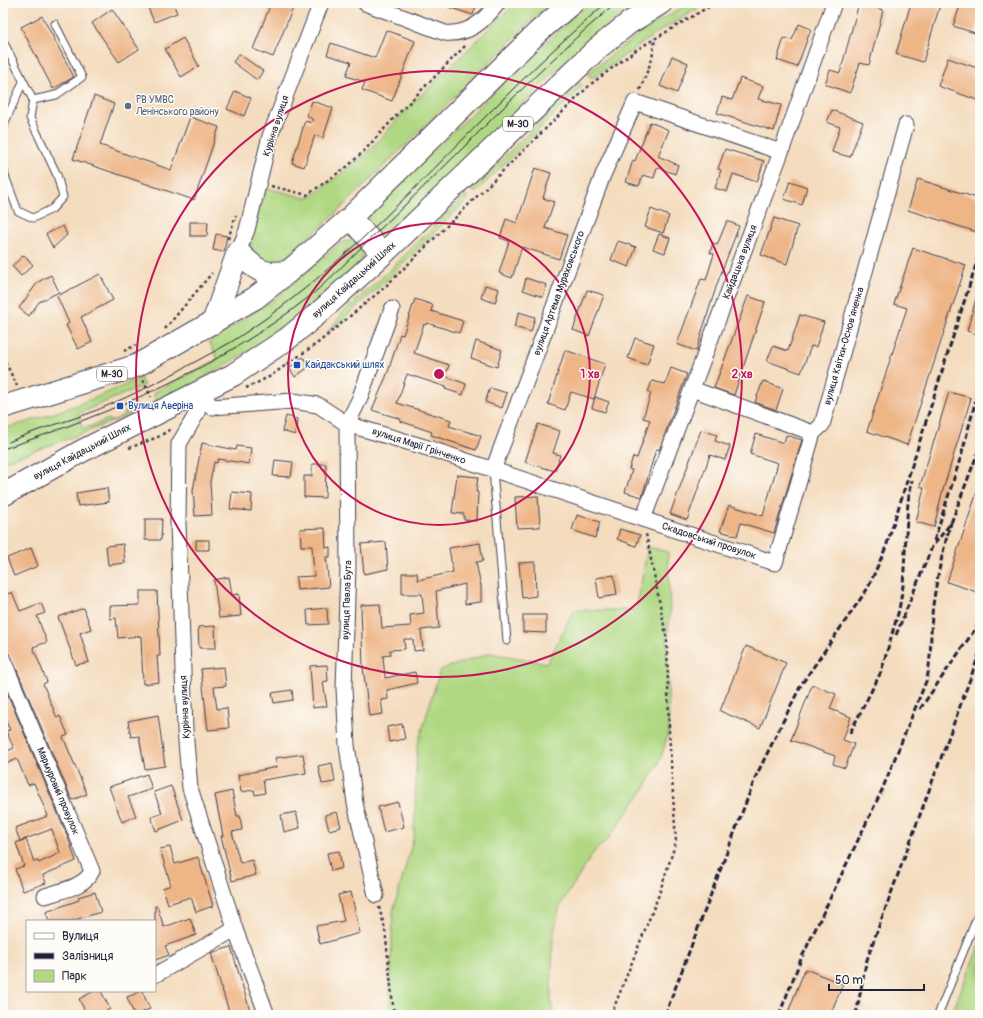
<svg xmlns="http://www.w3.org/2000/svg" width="983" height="1018" font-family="Pangolin,sans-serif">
<rect width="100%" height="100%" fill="#fdfcf7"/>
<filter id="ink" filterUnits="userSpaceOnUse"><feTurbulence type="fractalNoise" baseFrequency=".025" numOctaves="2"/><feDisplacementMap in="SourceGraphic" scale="8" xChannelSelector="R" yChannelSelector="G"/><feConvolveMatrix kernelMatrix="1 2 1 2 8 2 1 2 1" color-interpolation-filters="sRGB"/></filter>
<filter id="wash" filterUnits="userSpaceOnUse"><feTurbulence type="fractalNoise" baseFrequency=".012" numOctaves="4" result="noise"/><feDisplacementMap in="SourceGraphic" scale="16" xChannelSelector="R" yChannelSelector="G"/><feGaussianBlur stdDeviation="0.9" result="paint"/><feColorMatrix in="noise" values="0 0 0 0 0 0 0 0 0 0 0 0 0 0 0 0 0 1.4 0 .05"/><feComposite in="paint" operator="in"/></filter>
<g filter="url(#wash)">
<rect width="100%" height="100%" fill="#f4dcbe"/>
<!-- green -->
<path fill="#b0d883" stroke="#697d5f" d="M515,3h35l-218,214 -56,49h-7l-19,-16c-2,-20 11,-44 17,-62l39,10 4,-1 51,-38 49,-53z
M589,3h48l-43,34 -41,37 -169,167 -21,-21 169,-165z
M689,3h18l-47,28 -68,47 -5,-4 53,-41z
M579,82l4,4 -108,107 -3,-4z
M465,195l3,4 -80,80 -61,54 17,-22 43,-38z
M345,241l11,1 7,7 -1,11c-16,15 -32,31 -50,45 -47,39 -100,70 -156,97l-2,-7 1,-3 63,-33 -9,-17 67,-44 62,-53z
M140,378l4,7 -66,29 5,15 26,-10 1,3 14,-6 -1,-3 15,-7 3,4 -68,27 -70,25v-41l7,6c45,-13 88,-29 130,-49z
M648,547l20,5 2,62 -3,26 2,91 -9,30 -15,27 -37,51 -14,13 -34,54 -7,30 -2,62 2,17h-164l4,-103 21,-76 3,-89 23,-77 50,-17 57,10 27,-53h62z
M980,943v72h-29z"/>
<g id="blocks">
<!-- building -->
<path fill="#eeb587" d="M146,3h27l4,10 -23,9z
M271,3h24l-22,54 -20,-8z
M442,3h35l-4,12 -31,-10z
M859,3l24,7 -14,55 -9,-2 -10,30 -25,-9 5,-14 10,3z
M911,3h22l7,2 -17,57 -27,-8z
M961,3h19v13l-5,17 -22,-7z
M112,9l27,40 -20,13 -27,-39z
M42,16l32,61 -21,12 -32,-62z
M799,24l12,5 -14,38 -20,-7 7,-22 8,2z
M386,30l29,11 -23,60 -30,-11 3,-8 -19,-6 5,-14 -24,-7 4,-12 44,15z
M183,38l16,28 -18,11 -16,-28z
M239,54l24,17 -6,9 -24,-18z
M672,56l16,7 -11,30 -17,-7z
M948,58l32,11v32l-42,-15z
M740,78l23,8 -5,13 23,6 -7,26 -57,-18 5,-16 10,3z
M235,91l16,7 -7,18 -17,-7z
M94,96l20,8 -14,41 71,25 19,-53 29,10 -25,73 -121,-41z
M312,101l21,7 -10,30 -8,-3 -11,32 -12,-4 13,-42 6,2 2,-3 -6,-5z
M832,110l31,12 -13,35 -18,-5 8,-25 -13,-5z
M650,122l19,8 -11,26 20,9 -3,9 -18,-7 -3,11 -11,-3 -4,11 -13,-4 7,-22 2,1z
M725,149l39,12 -7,21 -24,-8 -6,18 -12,-4 6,-18 -3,-1z
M535,168l16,5 -8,25 11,4 -9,26 22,7 -8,24 -37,-12 -10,31 -13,-5 10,-32 -9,-3 6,-19 11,4z
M918,179l62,20v34l-72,-23z
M790,181l17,6 -5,18 -18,-6z
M651,209l18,7 -6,17 -18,-6z
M774,218l24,8 -11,38 -26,-9z
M727,221l12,5 -22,58 -21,67 -19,-7 24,-65 5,1 8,-26 -4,-1 3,-10 4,2z
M190,222h18l-1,14h-17z
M63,226l4,9 -14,13 -7,-14z
M216,234l11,2 -3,16 -11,-2z
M659,234l11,4 -5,15 -12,-4z
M618,241l18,6 -7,20 -18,-7z
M913,248l53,17 -59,180 -40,-14 40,-123 -13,-4z
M24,255l9,10 -12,11 -9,-10z
M100,274l13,26 -32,17 11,25 -14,7 -12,-24 3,-2 -12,-27z
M51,275l8,17 -20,10 -10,14 -10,-8 19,-26z
M526,278l21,7 -4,12 -20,-7z
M485,285l14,4 -4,14 -14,-5z
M587,290l17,5 -15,41 -16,-6z
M748,296l17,6 -31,93 -20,-7z
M977,296h3v39l-13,-4z
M415,299l18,6 -2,6 32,10 -4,12 -32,-10 -1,2 -2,-1 -10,29 35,12 -4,11 21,8 -3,11 -18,-6 1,-2 -39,-13 -10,29 54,17 -2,6 32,10 -5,14 -45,-15 1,-3 -32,-11 1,-2 -29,-9 16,-38 12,-38 3,1z
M519,312l16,5 -4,15 -17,-5z
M800,315l24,7 -8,25 -5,-1 -10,27 -34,-12 6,-15 15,5z
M635,338l19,6 -7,21 -19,-7z
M476,341l26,9 -5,17 -26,-9z
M565,350l40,14 -11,35 -23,-7 -6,18 -17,-6z
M303,357l7,9 -15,11 -6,-9z
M671,368l16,6 -28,76 -3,-1 -14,48 -17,-5 7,-22 -3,-1 4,-12 4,1 13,-38 -7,-2 8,-25 -3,-1 4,-11 13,3z
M763,381l20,8 -7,21 -21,-8z
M490,388l17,5 -5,15 -17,-6z
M949,392l22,6 -29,95 -8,34 -18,-5 8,-34 -4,-2z
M595,397l14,5 -4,10 -13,-4z
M286,416l11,3 -2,16 -13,-4z
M538,424l22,7 -7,22 7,2 -5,16 -30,-9z
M701,430l16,5 -2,6 15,5 -5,14 -15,-5 -23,65 -17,-6z
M756,434l28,9 2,-8 16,5 -28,93 -33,-10 -4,13 -17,-5 9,-26 34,11 15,-53 -28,-9z
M202,443l34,7 1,-4 14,2 -2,16 -31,-5 -1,4 -3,-1 -4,20 2,33 -17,1 -2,-26z
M275,460l18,2 -2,15 -18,-1z
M312,464h14l-1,34 -21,-1v-21h8z
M457,475l21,2 -2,15h2l-1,29 -13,-1v-6l-12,-1z
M107,488l2,14 -31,4 -2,-13z
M978,489h2v104l-33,-11z
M232,492l20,2 -1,17 -21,-2z
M538,496l2,31 -23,1 -2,-31z
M577,515l23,7 -5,16 -23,-8z
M145,519h17l-1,21h-16z
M325,528l1,20 4,-1v10h-4l3,30 -32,3 -1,-13 18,-1 -2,-30h-11l-1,-17z
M620,529l20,6 -4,11 -19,-7z
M196,540h13v10h-13z
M386,542l2,27 -24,5 -3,-30z
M480,543l3,18 -7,1 5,24v16l-16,2v-20l-29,7 3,37 -18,2 2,20 -9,1 -1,-12h-9l1,10 -15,1v5l-7,1 2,22 30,-6 2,11 -30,7 1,9 -7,1 2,14 -14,2 -6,-49 -2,-62 19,-1 2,24 29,-2 -1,-11 14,-2 -2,-19h-20v-21h15l1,7 35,-8 -4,-24z
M123,544l2,19 -17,2 -2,-19z
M31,548l7,18 -24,10 -7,-18z
M535,562l1,34 -14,2 -3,-35z
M614,575l3,20 -18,3 -3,-20z
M229,577l3,18 7,-1 2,22 -22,2 -5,-38z
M140,591h17l3,65h-3l2,26 -16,2 -2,-48 -23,2 -2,-20 -6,1v-13l30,-1z
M12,592l8,19 21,-8 4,10 -8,3 10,26 -14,5 14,35 -4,2 14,34 3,-2 8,19 -5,2 24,57 -15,6 -61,-144 -3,-3 -5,-2v-55z
M84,608l7,21 -11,4 9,29 -13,3 -18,-48z
M327,608l1,16 -20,1 -1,-15z
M523,615h23v18l-23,-1z
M215,626l1,22h-17l-1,-21z
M746,646l40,17 -26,65 -40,-17z
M327,665l1,16 -5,1 4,24 -14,2 -3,-42z
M224,667l2,19 -12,1 3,22 10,-1 2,20 -21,2 -7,-61z
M3,683l64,152 9,26 -33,14 3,8 -23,8 -8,-22 9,-3 -8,-23 10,-4 8,23 4,-1 1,2 21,-10 -8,-24 -32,12 -5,-13 33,-12 -14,-33 -6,2 -11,-26 -14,6v-12l11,-5 -8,-17 4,-1 -7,-14z
M812,685l24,9 -6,15 21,8 -8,23 11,4 -9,24 -12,-4 2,-8 -44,-16z
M292,690l1,10 -19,3 -2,-10z
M158,715l7,51 -20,3 -6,-33 -8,1 -3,-16z
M402,724l3,15 -16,3 -2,-15z
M303,754l3,19 -43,7 2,13 -10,2 -1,-5 -13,2 -3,-17 39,-8 -2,-9z
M332,763l3,19 -13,2 -4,-18z
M147,774l5,15 -24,8 8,19 -14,6 -13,-35z
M171,786l12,34 -27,11 -5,-14 11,-4 -8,-21z
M232,791l5,25h3l2,14 -10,2 8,31 12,-3 4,15 -24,6 -11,-45h2l-8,-41z
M398,802l6,25 -20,5 -6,-25z
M296,812l4,16 -16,4 -3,-17z
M337,812l4,15 -12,3 -4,-15z
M170,847l5,17 23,-7 15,49 -17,6 -5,-15 -23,7 -5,-16 8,-3 -11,-36z
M339,851l3,17 -11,3 -4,-18z
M95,892l6,20 -30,9h-22l-3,-9 33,-12 -1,-3z
M351,892l9,41 -40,11 -4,-18 28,-5 -6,-26z
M155,906h2l7,21 26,-9 6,17 -31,11 4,9 -14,5z
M231,947l19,64 -12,4h-8l-19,-62z
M805,969l38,15 -13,31h-43z
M94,991h7l9,18 -11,6h-12l-8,-16z
M142,991l8,18 -16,6 -7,-18z"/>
</g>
</g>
<g filter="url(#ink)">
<use href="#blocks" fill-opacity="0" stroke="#423e4f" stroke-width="1"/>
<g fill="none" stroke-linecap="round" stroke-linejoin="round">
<!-- lane casing -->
<g stroke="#423e4f" stroke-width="9">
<path id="lane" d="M3,41l30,59 23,-5 26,-18 -27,-53
M3,133l2,-11 18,-40
M3,165l2,11 13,35 15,7 19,-9 11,-12 -6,-22 -27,-57 3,-18
M493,470l14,171
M938,1015l42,-105"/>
</g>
<!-- street casing -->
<g stroke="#423e4f" stroke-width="17">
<path id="street" d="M365,3l80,30c24,2 39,-12 53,-30
M238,252l9,-22 23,-94 51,-133
M692,389l121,44
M200,392l12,15 81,-6 25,4 29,19 84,25 344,114 38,-130 9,-8 84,-300
M200,392l-3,21 -18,31 -1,79 7,207 5,58 45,141 32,86
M493,470l110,-295 32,-73 146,50
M643,519l138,-367 53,-149
M3,660l89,211c-7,16 -32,20 -47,25
M376,895l-21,-92 -8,-58 -3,-57 4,-121 -1,-143 12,-24 33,-91
M155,975l80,-46"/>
</g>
<!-- highway casing -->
<g stroke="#423e4f" stroke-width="24">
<path id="highway" d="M350,218l33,36
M213,323l25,-71c20,19 22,23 50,20
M3,407l133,-41 119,-68 33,-26 62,-54 188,-186 34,-29
M3,495l79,-44 151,-76 54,-36 34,-28 62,-57 215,-206 31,-25 32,-20"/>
</g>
<!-- path -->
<path stroke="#423e4f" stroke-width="2.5" stroke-dasharray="3 3" stroke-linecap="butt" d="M640,90l12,-31 3,-21
M271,186l36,9 41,-29 16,-15 32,-35 70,-71
M228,239l8,-24
M165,329l47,-56
M124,351l12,-6
M3,357l14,29
M143,380l8,17
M246,388l23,-11 50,-35 66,-55 206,-203 45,-34 79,-47
M129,448l29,-11 13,-8
M379,907l6,22 9,86
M611,1015l47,-118 18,-55 -7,-111 -2,-91 -21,-106"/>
<!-- lane -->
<use href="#lane" stroke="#fff" stroke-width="7"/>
<!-- street -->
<use href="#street" stroke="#fff" stroke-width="15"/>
<!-- highway -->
<use href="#highway" stroke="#fff" stroke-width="22"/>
<!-- tram -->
<path stroke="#22223b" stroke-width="1" d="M9,442c25,-12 53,-19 78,-28 36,-14 72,-32 106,-51 16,-9 33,-17 49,-28 137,-91 238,-226 364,-332
M3,449c108,-36 217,-81 307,-153 22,-18 43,-41 64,-61 46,-44 90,-88 135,-133 35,-34 70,-69 108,-99"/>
<!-- rail -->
<path stroke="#22223b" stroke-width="3" stroke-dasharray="6 3" stroke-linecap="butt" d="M934,541l28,-88 18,-69
M896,635l36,-88 19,-24 29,-76
M920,709l60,-87
M850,733l31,-61 18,-62 4,-24 5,-85 4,-21
M665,1015l91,-239 45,-91 67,-97 18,-41 94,-295
M779,1015l22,-56 81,-169 45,-111c5,-25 3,-50 6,-74 4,-28 10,-56 18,-82
M856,1015l10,-52 6,-18 108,-293"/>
</g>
</g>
<!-- distance rings -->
<g fill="none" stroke="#c2185b" stroke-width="2">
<circle cx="439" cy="374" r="151"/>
<circle cx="439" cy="374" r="303"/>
</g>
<!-- markers -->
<circle fill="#5c6f8a" stroke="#fdfcf7" stroke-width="1.5" cx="128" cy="106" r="4"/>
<g fill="#1a4fb4" stroke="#fdfcf7" stroke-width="1.5">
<rect x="293" y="361" width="8" height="8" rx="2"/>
<rect x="116" y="402" width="8" height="8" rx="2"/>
</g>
<g text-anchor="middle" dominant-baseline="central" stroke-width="3" stroke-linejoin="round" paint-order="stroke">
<!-- shield labels -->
<g fill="#fdfcf7" stroke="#646373" stroke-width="1">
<rect x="503" y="117" width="30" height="14" rx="3"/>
<rect x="97" y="367" width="30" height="14" rx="3"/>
</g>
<g font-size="9" font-weight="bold" fill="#22223b">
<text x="518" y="124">М-30</text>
<text x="112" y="374">М-30</text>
</g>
<!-- service labels -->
<g font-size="10" fill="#4e5e75" stroke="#fdfcf7" text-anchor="start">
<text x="136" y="100">РВ УМВС<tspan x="136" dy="12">Ленінського району</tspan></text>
</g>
<!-- street labels -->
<g font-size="10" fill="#22223b" stroke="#fdfcf7">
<text transform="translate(276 126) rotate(-72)">Курінна вулиця</text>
<text transform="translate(740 262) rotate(-69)">Кайдацька вулиця</text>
<text transform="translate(354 280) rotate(-42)">вулиця Кайдацький Шлях</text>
<text transform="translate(559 293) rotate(-70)">вулиця Артема Мураховського</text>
<text transform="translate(844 346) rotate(-74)">вулиця Квітки-Основʼяненка</text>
<text transform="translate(419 446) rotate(18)">вулиця Марії Грінченко</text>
<text transform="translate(82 452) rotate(-28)">вулиця Кайдацький Шлях</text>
<text transform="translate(709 541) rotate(18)">Скадовський провулок</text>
<text transform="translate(347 600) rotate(-88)">вулиця Павла Бута</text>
<text transform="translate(185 707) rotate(-93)">Курінна вулиця</text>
<text transform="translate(58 791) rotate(67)">Мармуровий провулок</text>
</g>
<!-- transit labels -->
<g font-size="10" fill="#164399" stroke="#fdfcf7" text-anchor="start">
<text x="305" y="365">Кайдакський шлях</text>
<text x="128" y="406">Вулиця Аверіна</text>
</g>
</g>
<circle cx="439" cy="374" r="6" fill="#c2185b" stroke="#fdfcf7" stroke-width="2"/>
<g font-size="12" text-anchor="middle" font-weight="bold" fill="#c2185b" stroke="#fdfcf7" stroke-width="3" stroke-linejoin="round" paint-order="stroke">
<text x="590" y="378">1 хв</text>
<text x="742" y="378">2 хв</text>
</g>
<!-- margin -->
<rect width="983" height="1018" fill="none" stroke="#fdfcf7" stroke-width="16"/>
<!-- legend -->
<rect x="26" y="920" width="130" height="72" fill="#fdfcf7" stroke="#a5a5ac"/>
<rect x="34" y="933" width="20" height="6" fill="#ffffff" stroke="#a5a5ac"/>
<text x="62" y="940" font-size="12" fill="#22223b">Вулиця</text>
<rect x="34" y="953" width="20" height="6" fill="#22223b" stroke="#a5a5ac"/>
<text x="62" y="960" font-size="12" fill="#22223b">Залізниця</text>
<rect x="34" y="970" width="20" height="12" fill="#b0d883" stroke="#a5a5ac"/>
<text x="62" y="980" font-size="12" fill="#22223b">Парк</text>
<!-- scale -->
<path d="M829 984v6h95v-6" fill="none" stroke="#22223b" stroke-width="2"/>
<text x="835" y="984" font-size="12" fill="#22223b" stroke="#fdfcf7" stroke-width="3" paint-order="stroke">50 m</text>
</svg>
